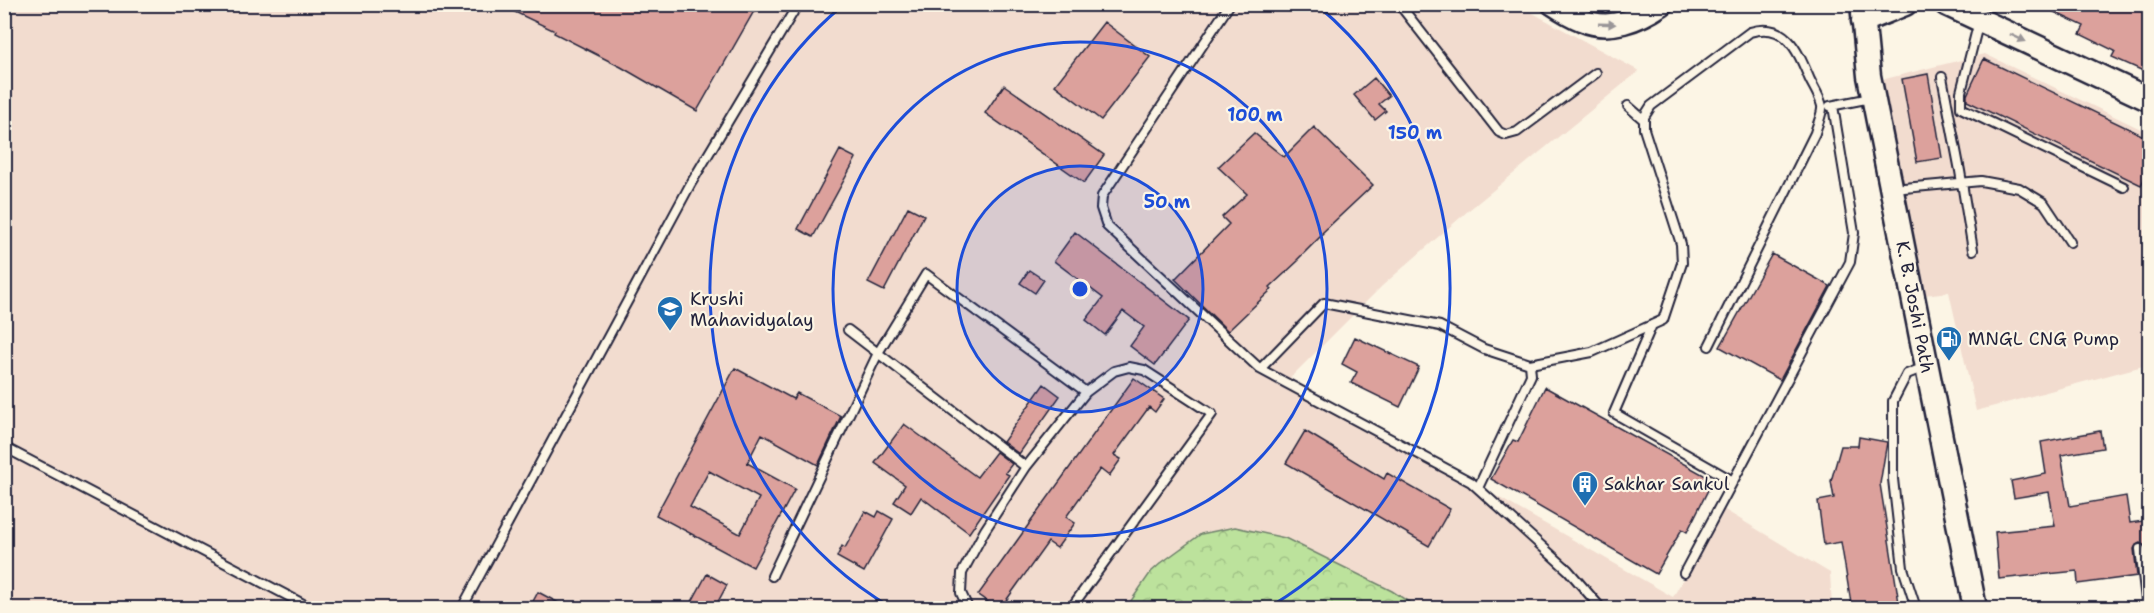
<svg xmlns="http://www.w3.org/2000/svg" width="2154" height="613" font-family="'Shantell Sans',sans-serif">
<defs>
<pattern id="park-crowns" width="20" height="18" patternUnits="userSpaceOnUse" patternTransform="scale(1.5)"><rect width="20" height="18" fill="#bce29c"/><path d="M2 6a3 3 0 1 1 6 0M12 15a3 3 0 1 1 6 0" fill="none" stroke="#a1c287"/></pattern>
</defs>
<rect width="100%" height="100%" fill="#fcf5e5"/>
<filter id="ink" filterUnits="userSpaceOnUse"><feTurbulence type="fractalNoise" baseFrequency=".0167" numOctaves="2"/><feDisplacementMap in="SourceGraphic" scale="12" xChannelSelector="R" yChannelSelector="G"/><feConvolveMatrix kernelMatrix="1 2 1 2 8 2 1 2 1" color-interpolation-filters="sRGB"/></filter>
<g filter="url(#ink)">
<!-- built -->
<path fill="#f2dccf" d="M4,5h1514l121,66 -170,139 -87,76 -92,92 383,219 50,-88 107,64 2,35h-1827z
M1573,5h67l-20,9 -19,1 -18,-5z
M1985,54l164,79 1,72 -4,6 -3,155 -167,45 -27,-119 -25,3 -47,-214z"/>
<!-- park -->
<path fill="url(#park-crowns)" stroke="#6f826c" stroke-width="1.5" d="M1235,527l50,11 107,53 26,17h-292l25,-36 10,-9 40,-29z"/>
<!-- building -->
<path fill="#dca19c" stroke="#22223b" stroke-width="1.5" fill-rule="evenodd" d="M498,4h260l-61,107 -76,-44 -67,-34 1,-2z
M2037,4h113v70l-38,-17 3,-6 -35,-17 4,-8z
M1104,22l46,35 -49,63 -46,-35z
M1984,59l166,80v29l-9,17 -174,-84v-6z
M1928,74l14,84 -25,4 -15,-83z
M1374,78l15,18 -10,8 7,7 -11,9 -21,-25z
M1004,85l100,70 -20,28 -99,-70z
M1314,127l59,58 -51,48 1,1 -26,26 1,1 -28,26 2,2 -44,42 -53,-52 54,-55 -7,-7 25,-23 -29,-27 36,-34 30,24z
M840,150l16,8 -43,79 -15,-8z
M908,207l16,8 -40,76 -16,-8z
M1075,232l114,88 -34,45 -25,-19 14,-19 -21,-16 -18,24 -19,-15 17,-22 -49,-37z
M1772,254l58,32 -50,94 -60,-33z
M1029,270l15,10 -9,13 -15,-10z
M1355,337l64,30 -19,40 -49,-24 6,-11 -15,-8z
M735,368l58,31 4,-6 44,23 -23,49 -56,-31 -15,29 48,26 -42,78 -97,-52zM709,471l50,27 -19,36 -50,-27z
M1134,378l30,21 -9,13 -6,-5 -35,48 7,4 -12,17 -9,-7 -34,48 9,6 -18,25 -9,-6 -48,67h-2l-20,-14z
M1044,384l16,12 -41,58 -16,-12z
M1545,387l168,93 -26,52 -5,-3 -26,45 -165,-95 22,-39 5,2z
M904,424l73,53 19,-25 16,12 -7,9 4,2 -40,58 -48,-36 -10,16 -17,-11 11,-17 -30,-22z
M1305,431l79,48 3,-6 63,36 -21,37 -143,-83z
M2100,431l3,17 -42,7 9,51 56,-10 4,27 20,-3v54l-4,-26 -6,-5 -4,2 -2,4 3,27 -59,8 -1,-13 -78,8 -4,-47 60,-6 -6,-34 -35,6 -3,-17 35,-7 -5,-32z
M1859,437l28,5 -7,42 20,125h-48l-11,-67 -17,3 -6,-44 16,-3 -3,-17 10,-35h17z
M865,511l11,6 3,-6 14,8 -29,53 -27,-15 5,-11 3,2z
M707,574l20,11 -13,24h-26z
M538,592l32,17h-41z"/>
<g fill="none" stroke-linecap="round" stroke-linejoin="round">
<!-- lane casing -->
<g stroke="#22223b" stroke-width="12">
<path id="lane" d="M1230,4l-128,192 -1,12 6,18 153,143 211,113 97,88 33,38
M1399,4l100,128 7,3 11,-3 79,-59
M1979,21l-18,71v16l163,79
M1942,77l18,94 13,79
M1628,106l16,14
M1830,106l41,-8
M1893,189l88,-8 38,7 25,15 26,39
M1652,325l-38,88 119,68
M848,330l178,137
M1260,369l64,-66 116,23 44,23 46,15 62,-12 71,-32 19,-57 -1,-19 -37,-115v-12l7,-11 99,-74c37,-11 48,20 60,48 4,8 10,17 12,26 1,7 -5,19 -7,27l-106,213
M4,447l307,161
M1478,488l53,-113 -1,-11
M2140,549l7,59
M1684,573l166,-311 4,-29 -21,-127
M772,576l106,-223 48,-79 160,118
M462,608l228,-423 108,-181
M968,608l-7,-15 1,-20 23,-43 41,-63 60,-75 28,-21 15,-4 15,3 68,44 -141,194
M1916,608l-13,-40 -10,-89v-78l14,-27 18,-7"/>
</g>
<!-- secondary casing -->
<g stroke="#22223b" stroke-width="26">
<path id="secondary" d="M1553,4c9,6 19,12 29,16 27,12 57,0 80,-16"/>
</g>
<!-- primary casing -->
<g stroke="#22223b" stroke-width="27">
<path id="primary" d="M1862,4l7,72 106,532
M1946,4l204,96
M1863,21l42,-17"/>
</g>
<!-- lane -->
<use href="#lane" stroke="#fcf5e5" stroke-width="8"/>
<!-- secondary -->
<use href="#secondary" stroke="#fcf5e5" stroke-width="21"/>
<!-- primary -->
<use href="#primary" stroke="#fcf5e5" stroke-width="22"/>
</g>
<!-- one-way arrows -->
<defs><path id="oneway-solid" d="M-6-.8H1V-3.2L6.5 0L1 3.2V.8H-6Z" transform="scale(1.5)"/></defs>
<g fill="#9a9698">
<use href="#oneway-solid" transform="translate(1607 24) rotate(2)"/>
<use href="#oneway-solid" transform="translate(2018 38) rotate(25)"/>
</g>
</g>
<!-- distance rings -->
<circle cx="1080" cy="289" r="123" fill="#1d4ed8" fill-opacity=".12"/>
<g fill="none" stroke="#1d4ed8" stroke-width="3">
<circle cx="1080" cy="289" r="123"/>
<circle cx="1080" cy="289" r="247"/>
<path d="M892 608A370 370 0 0 1 842 6M1318 6A370 370 0 0 1 1268 608"/>
</g>
<!-- icons -->
<defs>
<g id="university-pin" transform="scale(1.35)"><path d="M0 17L-7.5 6A9.5 9.5 0 1 1 7.5 6Z" fill="#1f6fb2" stroke="#fcf5e5"/><path d="M0-5L7-2L0 1L-7-2ZM-4 1L0 2.5L4 1V4Q0 6-4 4Z" fill="#fff"/></g>
<g id="fuel-pin" transform="scale(1.35)"><path d="M0 17L-7.5 6A9.5 9.5 0 1 1 7.5 6Z" fill="#1f6fb2" stroke="#fcf5e5"/><path d="M-5.5-6h7V0h2V4h1.3V-2.5L3-4.5l.8-.8L6-3V5H2.5V1h-1V6h-7ZM-4.2-4.7v3.2H.2V-4.7Z" fill="#fff"/></g>
<g id="building-pin" transform="scale(1.35)"><path d="M0 17L-7.5 6A9.5 9.5 0 1 1 7.5 6Z" fill="#1f6fb2" stroke="#fcf5e5"/><path d="M-4-6H4V6H1V3H-1V6H-4ZM-2.5-4.3h1.7v1.8h-1.7ZM.8-4.3h1.7v1.8H.8ZM-2.5-1h1.7V.8h-1.7ZM.8-1h1.7V.8H.8Z" fill="#fff"/></g>
</defs>
<g fill-rule="evenodd">
<use href="#university-pin" x="670" y="309"/>
<use href="#fuel-pin" x="1949" y="339"/>
<use href="#building-pin" x="1585" y="484"/>
</g>
<g text-anchor="middle" dominant-baseline="central" stroke-width="4.5" stroke-linejoin="round" paint-order="stroke">
<!-- poi labels -->
<g font-size="18" fill="#22223b" stroke="#fcf5e5" text-anchor="start">
<text x="690" y="299">Krushi<tspan x="690" dy="21">Mahavidyalay</tspan></text>
<text x="1968" y="339">MNGL CNG Pump</text>
<text x="1604" y="484">Sakhar Sankul</text>
</g>
<!-- street labels -->
<g font-size="18" fill="#22223b" stroke="#fcf5e5">
<text transform="translate(1915 307) rotate(79)">K. B. Joshi Path</text>
</g>
</g>
<circle cx="1080" cy="289" r="9" fill="#1d4ed8" stroke="#fcf5e5" stroke-width="3"/>
<g font-size="18" text-anchor="middle" font-weight="bold" fill="#1d4ed8" stroke="#fcf5e5" stroke-width="4.5" stroke-linejoin="round" paint-order="stroke">
<text x="1255" y="121">100 m</text>
<text x="1415" y="139">150 m</text>
<text x="1167" y="208">50 m</text>
</g>
<!-- margin -->
<rect width="2154" height="613" fill="none" stroke="#fcf5e5" stroke-width="24"/>
<rect x="12" y="12" width="2130" height="589" fill="none" stroke="#22223b" stroke-width="2" filter="url(#ink)"/>
</svg>
